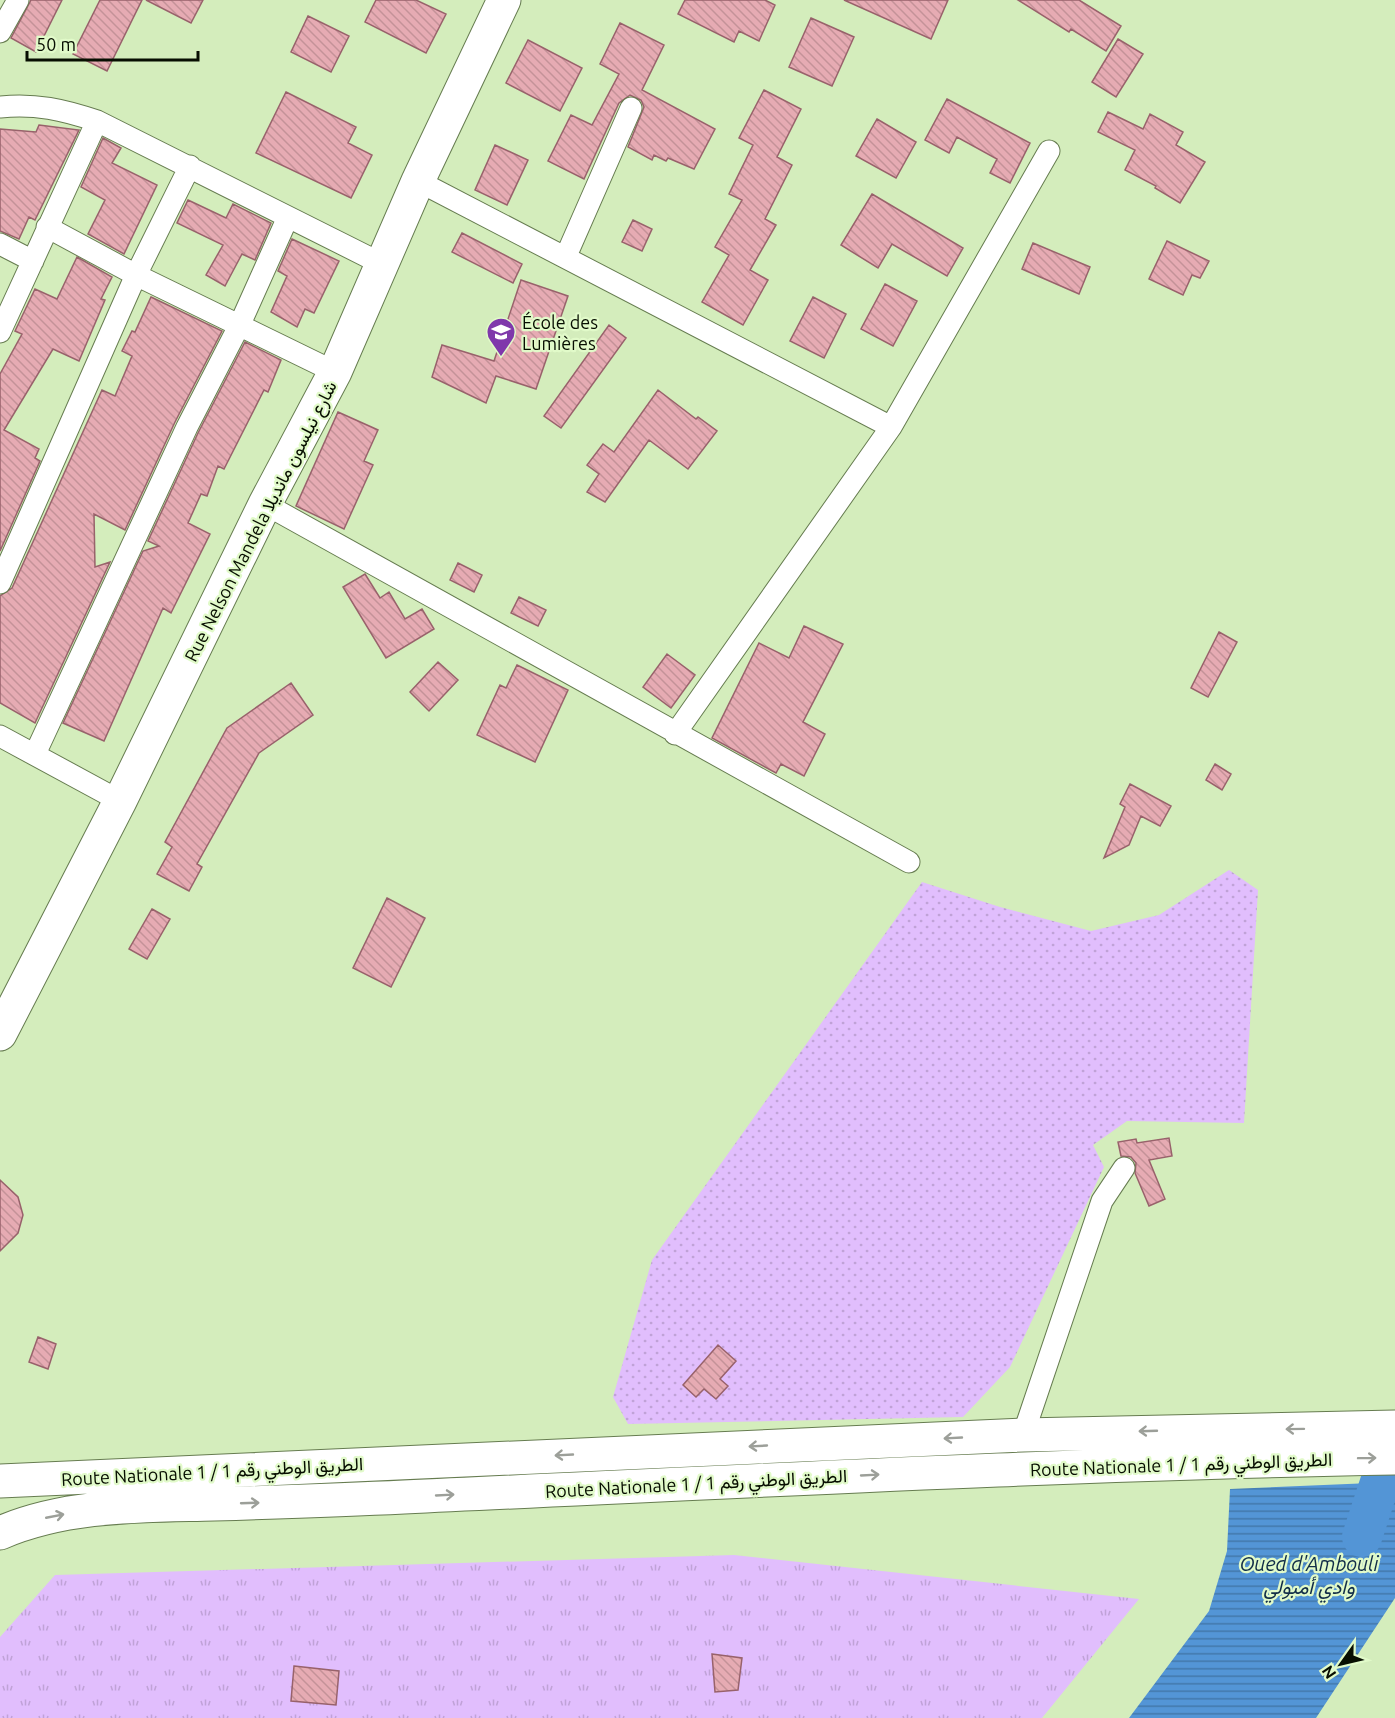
<svg xmlns="http://www.w3.org/2000/svg" width="1395" height="1718" font-family="Ubuntu,Vazirmatn,sans-serif">
<defs>
<pattern id="grass-tufts" width="24" height="20" patternUnits="userSpaceOnUse" patternTransform="scale(1.5)"><rect width="24" height="20" fill="#e1befd"/><path d="M3 7l-1-3M5 7V3M7 7l1-3M15 17l-1-3M17 17v-4M19 17l1-3" fill="none" stroke="#c0a2d7"/></pattern>
<pattern id="garden-dots" width="8" height="8" patternUnits="userSpaceOnUse" patternTransform="scale(1.5)"><rect width="8" height="8" fill="#e1befd"/><path d="M2 2h.1M6 6h.1" fill="none" stroke="#c0a2d7" stroke-width="1.8" stroke-linecap="round"/></pattern>
<pattern id="water-rules" width="6" height="5" patternUnits="userSpaceOnUse" patternTransform="scale(1.5)"><rect width="6" height="5" fill="#5395d6"/><path d="M0 2.5h6" fill="none" stroke="#4378ab"/></pattern>
<pattern id="building-back-hatch" width="6" height="6" patternUnits="userSpaceOnUse" patternTransform="scale(1.5)"><rect width="6" height="6" fill="#e6abb3"/><path d="M-1 5l2 2M0 0l6 6M5-1l2 2" fill="none" stroke="#c49298"/></pattern>
</defs>
<rect width="100%" height="100%" fill="#d4edbc"/>
<!-- grass -->
<path fill="url(#grass-tufts)" d="M734,1555l405,44 -97,119h-1042v-81l55,-62z"/>
<!-- garden -->
<path fill="url(#garden-dots)" d="M1229,870l29,20 -14,233 -117,-2 -34,24 11,22 -94,200 -47,50 -335,7 -15,-27 39,-137 270,-378 78,25 91,24 68,-16z"/>
<!-- water -->
<path fill="url(#water-rules)" d="M1395,1482v116l-79,120h-187l80,-107 18,-60 3,-62z"/>
<g fill="none" stroke-linecap="round" stroke-linejoin="round">
<!-- river -->
<path stroke="#5395d6" stroke-width="40" d="M1362,1537l33,-100"/>
</g>
<!-- building -->
<path fill="url(#building-back-hatch)" stroke="#98626b" stroke-width="1.5" d="M31,0h31l-26,52 -25,-14z
M100,0h42l-35,71 -34,-17z
M146,0h57l-12,23z
M376,0h40l30,14 -20,39 -61,-31z
M685,0h80l10,5 -16,36 -20,-10 -5,11 -56,-28z
M844,0h104l-17,39z
M1018,0h61l42,26 -15,25 -35,-22 -2,3z
M308,16l41,20 -18,36 -40,-20z
M811,18l43,19 -22,49 -43,-19z
M620,23l44,22 -22,45 73,39 -21,40 -26,-11 -2,3 -12,-6 -2,5 -24,-13 16,-40 -3,-7 -11,-5 -11,8 -35,76 -36,-18 23,-46 21,10 27,-51 -19,-10z
M1118,39l25,15 -27,43 -24,-15z
M528,40l54,28 -22,43 -54,-28z
M764,90l37,19 -24,48 15,8 -27,54 11,6 -26,45 18,10 -25,45 -41,-23 27,-47 -14,-8 27,-47 -13,-6 24,-49 -14,-7z
M286,92l70,35 -8,16 24,12 -21,43 -95,-45z
M947,99l83,44 -20,40 -20,-10 7,-14 -40,-22 -8,16 -24,-13z
M1108,112l35,17 7,-15 33,18 -7,13 29,17 -25,41 -25,-15 1,-2 -31,-16 10,-20 -37,-18z
M877,119l39,23 -20,36 -40,-22z
M39,125l40,5 -44,90 -6,-3 -10,22 -19,-8v-102l36,3z
M103,138l18,10 -9,15 45,22 -33,69 -36,-20 17,-34 -24,-13z
M495,145l33,15 -21,45 -32,-15z
M872,194l91,54 -16,28 -55,-32 -14,24 -37,-23z
M188,200l38,18 7,-14 38,19 -16,37 -13,-6 -17,32 -19,-11 17,-30 -46,-22z
M633,220l19,9 -10,22 -20,-9z
M462,233l60,31 -9,19 -61,-31z
M292,239l47,22 -25,52 -9,-4 -8,18 -26,-15 16,-36 -9,-5z
M1167,241l42,20 -9,17 -8,-3 -9,20 -34,-16z
M1033,243l57,24 -11,27 -57,-25z
M77,257l35,20 -11,22 4,1 -26,61 -26,-12 -49,81 35,19 -4,9 5,3 -40,90v-177l22,-40 -7,-3 20,-42 22,10z
M521,280l47,16 -32,93 -40,-13 -10,27 -54,-26 10,-32 52,16z
M885,284l32,17 -24,45 -32,-17z
M151,297l71,34 -47,91 -50,108 -31,-16 1,53 15,-5 -75,161 -35,-20v-107l12,-8 90,-198 13,6 17,-40 -10,-5 10,-20 3,1z
M813,297l33,17 -22,44 -34,-17z
M609,325l17,13 -65,90 -17,-12z
M245,342l36,18 -13,32 -4,-2 -40,79 -6,-3 -11,30 -6,-2 -13,29 22,11 -39,79 -8,-5 -59,133 -41,-18 80,-172 16,-5 -11,-5 50,-108z
M658,390l38,29 2,-2 19,14 -29,38 -39,-29 -44,62 -18,-10 12,-18 -12,-9 16,-21 11,8z
M338,412l40,18 -14,31 9,4 -29,64 -48,-23z
M458,563l24,12 -8,17 -24,-12z
M365,574l15,24 9,-6 16,27 17,-10 12,20 -48,29 -43,-71z
M519,597l27,13 -8,16 -27,-13z
M804,626l39,18 -40,78 22,12 -21,42 -23,-12 -5,9 -64,-35 47,-95 30,15z
M1219,632l18,10 -29,55 -17,-9z
M667,654l28,21 -24,33 -28,-21z
M438,662l20,18 -29,31 -19,-19z
M517,665l51,25 -33,72 -58,-27 23,-50 6,3z
M291,683l22,32 -54,38 -62,111 5,3 -13,24 -32,-17 15,-27 -7,-5 62,-114z
M1215,764l16,10 -9,16 -16,-10z
M1130,784l41,22 -11,20 -19,-10 -12,29 -25,13 21,-51 -5,-3z
M387,898l38,20 -34,69 -38,-19z
M152,909l18,10 -23,40 -18,-10z
M1169,1138l3,18 -23,4 16,39 -16,7 -14,-33 1,-10 -5,-6 -10,-1 -3,-14 18,-3 1,4z
M0,1180l18,17 5,18 -5,18 -18,18z
M38,1337l18,7 -8,25 -19,-7z
M718,1345l18,16 -16,18 8,7 -12,13 -12,-10 -8,8 -13,-12z
M712,1654l30,4 -4,32 -23,2z
M294,1666l45,5 -3,34 -45,-4z"/>
<g fill="none" stroke-linecap="round" stroke-linejoin="round">
<!-- minor casing -->
<g stroke="#667c50" stroke-width="23">
<path id="minor" d="M0,32l18,-32
M0,107c35,-4 64,3 97,14l283,142
M418,181l473,246
M47,227l89,48 199,97
M0,244l33,17
M566,256l65,-148
M0,332l97,-211
M265,504l644,358
M0,583l136,-308 54,-109
M675,734l216,-307 158,-276
M0,736l120,65
M35,754l152,-327 53,-103 48,-107
M1023,1435l79,-234 22,-33"/>
</g>
<!-- primary casing -->
<g stroke="#667c50" stroke-width="35">
<path id="primary" d="M0,1034l120,-233 145,-297 70,-132 83,-191 86,-181"/>
</g>
<!-- trunk casing -->
<g stroke="#667c50" stroke-width="35">
<path id="trunk" d="M0,1481l1023,-46 372,-8
M0,1533c67,-29 142,-27 214,-29 64,-2 127,-4 190,-7 330,-15 660,-33 991,-39"/>
</g>
<!-- minor -->
<use href="#minor" stroke="#fff" stroke-width="21"/>
<!-- primary -->
<use href="#primary" stroke="#fff" stroke-width="33"/>
<!-- trunk -->
<use href="#trunk" stroke="#fff" stroke-width="33"/>
</g>
<!-- one-way arrows -->
<defs><path id="oneway-shaft" d="M-6 0H5M1.5-3L5.5 0L1.5 3" fill="none" stroke-width="1.6" stroke-linecap="round" stroke-linejoin="round" transform="scale(1.5)"/></defs>
<g stroke="#9c9f99">
<use href="#oneway-shaft" transform="translate(1295 1429) rotate(179)"/>
<use href="#oneway-shaft" transform="translate(1148 1431) rotate(178)"/>
<use href="#oneway-shaft" transform="translate(953 1438) rotate(177)"/>
<use href="#oneway-shaft" transform="translate(758 1446) rotate(177)"/>
<use href="#oneway-shaft" transform="translate(564 1455) rotate(177)"/>
<use href="#oneway-shaft" transform="translate(1367 1458) rotate(-1)"/>
<use href="#oneway-shaft" transform="translate(870 1475) rotate(-3)"/>
<use href="#oneway-shaft" transform="translate(445 1495) rotate(-3)"/>
<use href="#oneway-shaft" transform="translate(250 1503) rotate(-2)"/>
<use href="#oneway-shaft" transform="translate(55 1516) rotate(-11)"/>
</g>
<!-- icons -->
<defs>
<g id="school-pin" transform="scale(1.5)"><path d="M0 17L-7.5 6A9.5 9.5 0 1 1 7.5 6Z" fill="#7f38ab" stroke="#e1fac9"/><path d="M0-5L7-2L0 1L-7-2ZM-4 1L0 2.5L4 1V4Q0 6-4 4Z" fill="#fff"/></g>
</defs>
<g fill-rule="evenodd">
<use href="#school-pin" x="501" y="332"/>
</g>
<g text-anchor="middle" dominant-baseline="central" stroke-width="4.5" stroke-linejoin="round" paint-order="stroke">
<!-- poi labels -->
<g font-size="18" fill="#070e01" stroke="#e1fac9" text-anchor="start">
<text x="522" y="322">École des<tspan x="522" dy="21">Lumières</tspan></text>
</g>
<!-- street labels -->
<g font-size="18" fill="#070e01" stroke="#e1fac9">
<text transform="translate(260 521) rotate(-63)">Rue Nelson Mandela شارع نيلسون مانديلا</text>
<text transform="translate(1181 1464) rotate(-2)">Route Nationale 1 / الطريق الوطني رقم 1</text>
<text transform="translate(212 1471) rotate(-3)">Route Nationale 1 / الطريق الوطني رقم 1</text>
<text transform="translate(696 1483) rotate(-3)">Route Nationale 1 / الطريق الوطني رقم 1</text>
</g>
<!-- water labels -->
<g font-size="20" font-style="italic" fill="#112d48" stroke="#e1fac9">
<text x="1309" y="1563">Oued d'Ambouli<tspan x="1309" dy="23">وادي أمبولي</tspan></text>
</g>
</g>
<!-- north arrow -->
<g transform="translate(1341 1664) rotate(236)" stroke="#e1fac9" stroke-width="4.5" paint-order="stroke">
<path d="M0-4.5L10 22L0 15L-10 22Z" fill="#070e01"/>
<text y="-9" font-size="16" font-weight="bold" text-anchor="middle" fill="#070e01">N</text>
</g>
<!-- scale -->
<path d="M27 51v9h171v-9" fill="none" stroke="#070e01" stroke-width="3"/>
<text x="36" y="51" font-size="18" fill="#070e01" stroke="#e1fac9" stroke-width="4.5" paint-order="stroke">50 m</text>
</svg>
